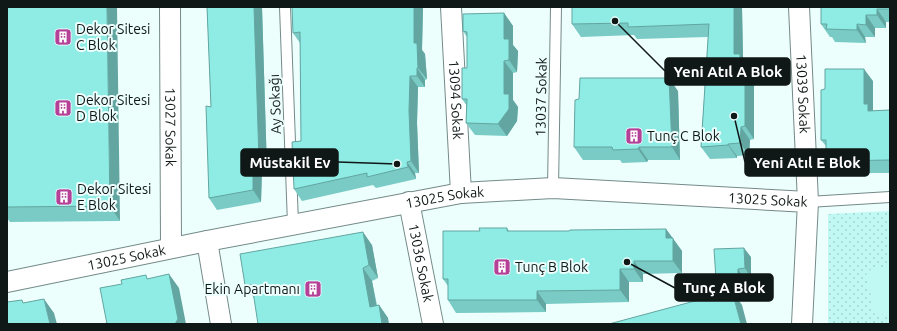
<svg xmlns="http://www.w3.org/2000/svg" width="897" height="331" font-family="Ubuntu,sans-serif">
<defs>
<pattern id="grass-dots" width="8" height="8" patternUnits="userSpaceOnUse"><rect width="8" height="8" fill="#c0f9f4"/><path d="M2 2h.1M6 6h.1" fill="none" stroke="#a4d5d0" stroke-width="1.8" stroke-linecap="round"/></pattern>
</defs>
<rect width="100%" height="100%" fill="#ecfffd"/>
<!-- grass -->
<path fill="url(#grass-dots)" d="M890,211v113h-62v-110z"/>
<!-- garden -->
<path fill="#c0f9f4" d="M890,267v46l-15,3 -9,-45z"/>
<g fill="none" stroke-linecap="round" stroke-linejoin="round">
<!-- lane casing -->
<g stroke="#748a88" stroke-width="12">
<path id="lane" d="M285,7l8,217
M553,188l3,-181
M808,202l82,-5"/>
</g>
<!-- street casing -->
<g stroke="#748a88" stroke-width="22">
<g id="street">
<path id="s1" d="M170,7l1,241"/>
<path id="s2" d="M451,7l10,186"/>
<path id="s3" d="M799,7l9,195 -6,122"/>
<path id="s4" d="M409,202l24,122"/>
<path d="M207,241l14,83"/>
<path id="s5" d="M7,282l200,-41 254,-48 92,-5 255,14"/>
</g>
</g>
<!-- lane -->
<use href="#lane" stroke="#fff" stroke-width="10"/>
<!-- street -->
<use href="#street" stroke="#fff" stroke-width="20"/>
</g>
<!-- wall -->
<path fill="#7acbc5" d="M7,7l113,214 -110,1 -3,-4z
M207,7h55l5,163h-5l-1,32 -44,8 -8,-12 2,-91z
M292,7h131l-1,43 3,4 2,25 -2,1v7h-7l-1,36 2,50h-4l1,6 -40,9 -3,-3 -71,16 -8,-12 7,-48 -1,-98 -7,-10z
M742,7l1,51 6,9v10l5,7v55l-4,1 -1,15 -12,1v2l-27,1 -9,-12 7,-110 -71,2 -3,-4 -53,2 -9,-13z
M821,7h69v15h-4v6h-11v9h-10l1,6 -31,-1 -3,-5h-2l-9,-13z
M504,13l9,13v19l5,6 -1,21 -4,1v27l5,7 -1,14 -10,15 -32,-1 -9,-12 1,-17 -5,-7 5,-31v-31l-4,-6z
M873,81v30l17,-1v63h-56l-8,-12v-15l-5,-6z
M678,91l2,69h-32l-1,2 -25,1 -2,-3h-37l-9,-13z
M507,228l2,3h60l97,-2 16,22v22l-39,1v8h-14v20l-83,2v8l-90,1 -8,-13v-14l-5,-7 37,-48z
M372,245l6,33 -6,3 5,24h2l9,13 -134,-20 -9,-13z
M751,257v21l-7,1 1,8 -23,2 -6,-10z"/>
<!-- shaded-wall -->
<path fill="#63a5a0" d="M107,7h10l3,214 -10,-15z
M254,7h8l5,163 -8,-11z
M414,7h9l-1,43 3,4 2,25 -9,-11 -4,-25z
M734,7h8l1,51 6,9v10l5,7v55l-9,-13 -5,-55 -6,-17z
M877,9l9,13v6l-9,-13z
M504,13l9,13v19l5,6 -1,21 -8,-12 -5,-21z
M866,15l9,13v9l-9,-12z
M857,24l8,13 1,6 -9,-13z
M504,61l9,12v27l5,7 -1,14 -10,15 -9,-12 6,-30z
M417,68l8,12v7l-8,-11z
M864,69l9,12v30h-5l-4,-7z
M410,76l8,11 -1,36 2,50 -8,-12 -2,-50z
M669,78l9,13 2,69 -8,-13z
M741,127l9,13 -1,15 -9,-12z
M728,144l9,12v2l-9,-13z
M639,147l9,13 -1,2 -9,-13z
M253,159l9,11 -1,32 -8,-12z
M407,162l8,11 1,6 -8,-12z
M666,229l16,22v22l-9,-12 -7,-23z
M363,232l9,13 6,33 -9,-13z
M744,248l7,9v21l-6,-10z
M634,261l9,13v8l-9,-13z
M363,268l9,13 7,39 -9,-13z
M620,269l9,13v20l-9,-12z
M738,269l6,10 1,8 -7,-10z
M169,274l10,14 7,36h-11z
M537,291l9,13v8l-9,-12z
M732,291l10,14 5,19h-6z
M44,299l10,14 3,11h-7z
M379,305l9,13 1,6h-7z"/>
<!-- building -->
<path fill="#8eece5" stroke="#63a5a0" d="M7,7h100l3,199 -103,1z
M207,7h47l5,152h-6v31l-44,8 -3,-92 5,1z
M292,7h122v36h3l1,25h-1v8h-7l-1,35 2,50 -4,1 1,5 -41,10v-4l-73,16 -2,-47 9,-1 -1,-109 -7,1z
M572,7h162v47h6v17h5v55l-4,1 -1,16 -12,1v1l-27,2 8,-123 -81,3v-4l-56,1z
M821,7h69v2h-13v6h-11v10l-9,-1v6l-31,-1 1,-5h-6z
M504,13v26h5v21l-5,1v33h5v15l-11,15 -32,-1 1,-24h-5v-31h5v-36l-4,-1v-17z
M825,69h39v35h4v7l22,-1v50l-64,1v-21h-5v-50l4,-1z
M580,78h89l3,69h-33l-1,2 -25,1 -1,-3h-38l1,-47 4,-1z
M479,228h28v3h62l1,-1 96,-1v9h7v23h-39v8h-14v21l-83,1v9h-89v-21h-5v-48h37z
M363,232l6,33 -6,3 7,39 9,-2 3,19h-124l-6,-39h-7l-5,-31z
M744,248l1,20 -7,1v8l-22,2 -2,-30z
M169,274l9,45 -3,5h-68l-7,-36 22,-4 -1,-4 25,-5 1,4z
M732,291l9,33h-132z
M44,299l6,25h-43v-22l15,-2 1,3z"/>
<!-- icons -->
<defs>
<g id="building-square" transform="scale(0.9)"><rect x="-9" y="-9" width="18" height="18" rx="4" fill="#b54097" stroke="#ecfffd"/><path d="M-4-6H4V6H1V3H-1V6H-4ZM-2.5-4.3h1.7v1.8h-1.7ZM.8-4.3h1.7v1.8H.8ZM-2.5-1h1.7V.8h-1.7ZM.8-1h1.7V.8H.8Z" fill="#fff"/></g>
</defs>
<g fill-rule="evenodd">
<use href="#building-square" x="63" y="37"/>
<use href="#building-square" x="63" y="108"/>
<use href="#building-square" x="634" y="136"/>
<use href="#building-square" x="64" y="197"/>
<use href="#building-square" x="502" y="267"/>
<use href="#building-square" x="313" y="289"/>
</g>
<g text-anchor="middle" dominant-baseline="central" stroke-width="4" stroke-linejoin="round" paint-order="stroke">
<!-- poi labels -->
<g font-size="14" fill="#101817" stroke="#ecfffd" text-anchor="start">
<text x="76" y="29">Dekor Sitesi<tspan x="76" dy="16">C Blok</tspan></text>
<text x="76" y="100">Dekor Sitesi<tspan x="76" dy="16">D Blok</tspan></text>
<text x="647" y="136">Tunç C Blok</text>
<text x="77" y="189">Dekor Sitesi<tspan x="77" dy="16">E Blok</tspan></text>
<text x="515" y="267">Tunç B Blok</text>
<text x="300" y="289" text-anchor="end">Ekin Apartmanı</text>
</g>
<!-- street labels -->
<g font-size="14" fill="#101817" stroke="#ecfffd">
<text stroke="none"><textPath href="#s3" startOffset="87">13039 Sokak</textPath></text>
<text transform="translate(541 97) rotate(-89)">13037 Sokak</text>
<text stroke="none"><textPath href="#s2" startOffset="93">13094 Sokak</textPath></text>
<text transform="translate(275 104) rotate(-92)">Ay Sokağı</text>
<text stroke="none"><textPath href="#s1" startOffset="120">13027 Sokak</textPath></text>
<text stroke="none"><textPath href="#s5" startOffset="446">13025 Sokak</textPath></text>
<text stroke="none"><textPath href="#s5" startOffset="770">13025 Sokak</textPath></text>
<text stroke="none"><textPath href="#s5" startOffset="122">13025 Sokak</textPath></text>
<text stroke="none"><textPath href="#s4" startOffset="62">13036 Sokak</textPath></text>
</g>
</g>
<!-- callouts -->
<path fill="none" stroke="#101817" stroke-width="1.5" d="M615 21L665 71M734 116L745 162M397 164L338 162M627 262L675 288"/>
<g fill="#101817" stroke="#ecfffd" stroke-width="1.5">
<circle cx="615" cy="21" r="4"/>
<circle cx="734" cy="116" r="4"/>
<circle cx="397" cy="164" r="4"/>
<circle cx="627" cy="262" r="4"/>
</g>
<g fill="#101817" stroke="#101817" stroke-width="1.5">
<rect x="665" y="58" width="125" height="27" rx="4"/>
<rect x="745" y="149" width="124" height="27" rx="4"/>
<rect x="241" y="149" width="97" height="27" rx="4"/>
<rect x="675" y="274" width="98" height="27" rx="4"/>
</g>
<g font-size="15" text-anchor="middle" font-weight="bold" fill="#fff">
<text x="728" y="77">Yeni Atıl A Blok</text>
<text x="807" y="168">Yeni Atıl E Blok</text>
<text x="290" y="168">Müstakil Ev</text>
<text x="724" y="293">Tunç A Blok</text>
</g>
<!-- border -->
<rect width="897" height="331" fill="none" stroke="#101817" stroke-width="16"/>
</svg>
